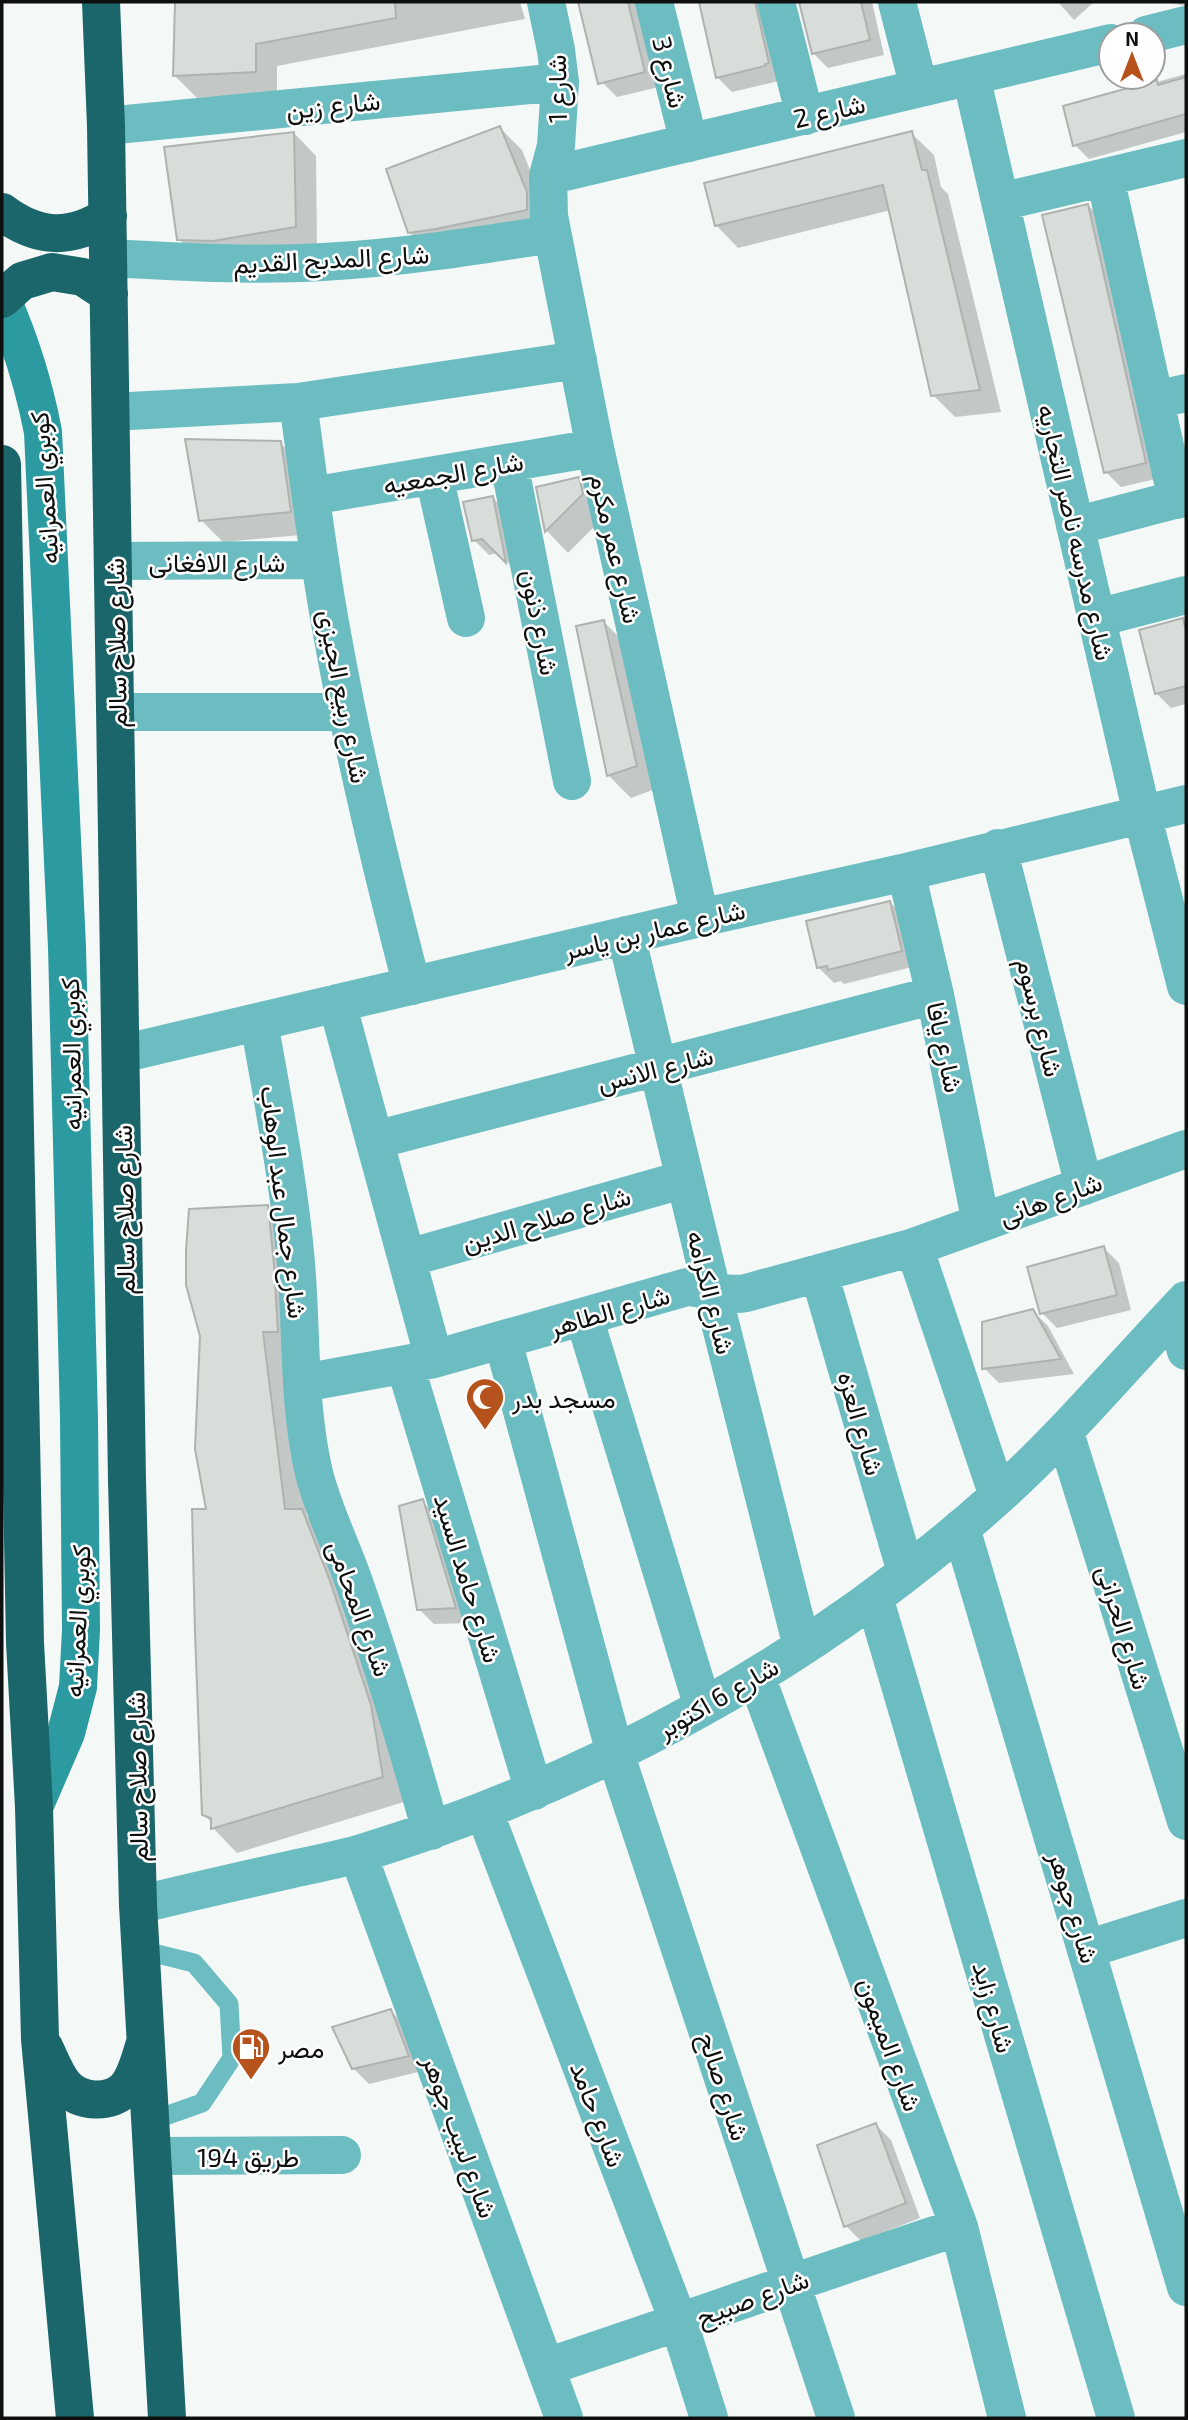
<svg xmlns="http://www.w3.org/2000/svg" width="1188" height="2420" font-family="'Exo 2',Vazirmatn,sans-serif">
<rect width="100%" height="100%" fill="#f4f9f7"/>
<!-- shadow -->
<path fill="#0003" d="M177,2h343l5,17 -248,47v27l-80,5 -22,-22z
M583,2h57l19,85 -42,10 -15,-15z
M701,2h74l4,79 -47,11 -15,-15z
M800,2h72l12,53 -56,13 -15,-15z
M1058,2h36l-20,18z
M1166,2h20v4z
M1186,74v58l-97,27 -14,-14 -9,-38z
M500,128l22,22 26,65 -116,39 -23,-22z
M294,133l22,23 1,93 -116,12 -22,-22z
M911,133l23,22 7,32 7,7 53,218 -46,5 -22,-22 -42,-185 -153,38 -22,-23z
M1088,205l15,15 57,258 -39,9 -15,-15z
M280,443l23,22 9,69 -89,8 -22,-22z
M579,479l22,22 3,16 -36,36 -21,-22 -9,-43z
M493,498l15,15 12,61 -22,-21 -9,2 -15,-15z
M1183,620l3,4v80l-15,4 -15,-15z
M604,622l22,22 32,144 -27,10 -22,-22 -31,-148z
M890,902l15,15 11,49 -72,18 -3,-3 -7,2 -15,-15 -11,-46z
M267,1207l25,25 -5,125 20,159 19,20 81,265 -170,52 -24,-25v-4l-10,-10 6,-304z
M1104,1248l15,15 12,47 -74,18 -15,-15z
M1033,1311l15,15 26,48 -75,9 -15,-15z
M422,1501l15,15 33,107 -36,1 -15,-15z
M391,2011l15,15 16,45 -53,13 -16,-16z
M876,2125l15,15 29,78 -59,23 -15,-15 -26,-80z"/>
<!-- building -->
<path fill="#d9ddd9" stroke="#afb3b0" stroke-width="2" d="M175,2h220l1,16 -140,26v28l-83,4z
M578,2h50l17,70 -47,12z
M699,2h56l14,61 -4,1v2l-49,12z
M799,2h62l9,38 -58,14z
M1186,77v37l-113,32 -10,-40 94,-26 1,5z
M500,126l27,66v18l-91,19 -28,4 -22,-64z
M912,131l10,39h5l53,220 -49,6 -48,-211 -168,41 -11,-43z
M294,132l2,95 -83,14 -36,-1 -13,-93z
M1088,204l58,259 -42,10 -62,-258z
M185,439l96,2 10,71 -92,9z
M579,477l4,17 -38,38 -9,-45z
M493,496l13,67 -24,-24 -10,2 -9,-39z
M1183,618l3,13v55l-31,8 -16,-64z
M604,620l33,146 -30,10 -31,-150z
M890,901l12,50 -74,19 -1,-4 -10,2 -11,-47z
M268,1205l6,60 4,67h-15l22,177h17l28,72 41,124 12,72 -172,52v-11l-9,-3 -7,-182 -3,-124h14l-11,-60 5,-113 -14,-51v-35l3,-41z
M1104,1246l13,49 -77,19 -13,-47z
M1033,1309l28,50 -79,10v-47z
M423,1499l33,109 -39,2 -18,-104z
M391,2009l18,47 -57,13 -20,-42z
M876,2123l30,80 -62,24 -27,-82z"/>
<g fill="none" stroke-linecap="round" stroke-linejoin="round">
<!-- lane -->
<path stroke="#6cbdc2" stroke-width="19" d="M141,1950l53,13 35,41 3,54 -30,45 -51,18"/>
<!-- street -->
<path stroke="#6cbdc2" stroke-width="38" d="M546,2l10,48 4,32 -4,64 -8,30 1,40 46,232 105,470
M654,2l35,141
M776,2l29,114
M897,2l22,86
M1146,35l40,-10
M971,76l171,738 44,172
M106,126l454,-44
M548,176l563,-133
M1105,177l72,323
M1000,202l186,-44
M108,258c72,4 143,8 215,4 77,-4 153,-16 229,-28
M1155,400l31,-7
M298,402c11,79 20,159 35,237 21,117 49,232 79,347
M111,412l187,-10 280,-42
M509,463l63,318
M434,476l32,142
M311,496l284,-48
M1075,526l111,-29
M113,561l207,-1
M1097,618l89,-23
M116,712h231
M998,848l86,338
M906,872l29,123 46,228
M626,935l86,356 90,356
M337,1003l97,356
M259,1022c14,80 30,160 37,241 6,70 2,142 18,210 10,40 29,76 42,115 28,80 52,161 75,243
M121,1054l579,-136 206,-46 280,-68
M375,1140l560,-145
M914,1247l84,249
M408,1258l277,-79
M819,1273l87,299
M1175,1312l11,39
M584,1317l119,390
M503,1341l112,412 221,665
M405,1365l129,426
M303,1383l131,-24 253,-72c21,1 38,10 59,6l168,-46 272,-98
M1065,1433l121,388
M961,1528l225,759
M874,1597l242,821
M756,1676l203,551 48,191
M484,1811l195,512 30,95
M358,1854l206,564
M138,1905c49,-12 97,-23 146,-34 26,-6 53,-11 78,-18 233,-72 453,-192 635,-356 68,-61 126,-131 189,-197
M1087,1949l99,-31
M153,2156l189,-1
M546,2367c138,-46 275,-95 413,-140"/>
<!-- secondary -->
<path stroke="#2b9aa1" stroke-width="38" d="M2,300c19,43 32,85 41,132l24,515 12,472 2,211 -3,57 -12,46 -32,74"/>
<!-- highway -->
<path stroke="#1a666a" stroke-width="38" d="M101,2l5,124 21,1355 11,424 29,513
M2,212c36,27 68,28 106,4
M2,299l20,-18 30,-9 31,5 26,17
M2,464l23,1179 9,164 6,232 35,379
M44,2047c6,12 12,29 21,39 15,17 44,18 60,3 11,-11 15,-31 20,-46"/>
</g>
<!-- icons -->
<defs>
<g id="mosque-pin" transform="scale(2.0125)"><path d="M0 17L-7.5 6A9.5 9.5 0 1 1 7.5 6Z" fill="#b6531d" stroke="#fff"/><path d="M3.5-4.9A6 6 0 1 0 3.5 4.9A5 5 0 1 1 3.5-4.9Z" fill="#fff"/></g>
<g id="fuel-pin" transform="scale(2.0125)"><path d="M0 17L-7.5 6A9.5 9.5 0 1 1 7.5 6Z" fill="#b6531d" stroke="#fff"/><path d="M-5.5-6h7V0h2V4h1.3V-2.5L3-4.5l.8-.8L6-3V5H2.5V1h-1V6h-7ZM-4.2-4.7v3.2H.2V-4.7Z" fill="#fff"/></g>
</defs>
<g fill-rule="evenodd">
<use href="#mosque-pin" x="485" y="1397"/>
<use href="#fuel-pin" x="251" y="2047"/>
</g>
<g text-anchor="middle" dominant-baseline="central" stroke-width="5" stroke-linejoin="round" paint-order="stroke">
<!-- street labels -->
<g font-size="26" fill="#0e100f" stroke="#fff">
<text transform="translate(671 72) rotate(76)">شارع 3</text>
<text transform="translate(556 89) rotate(-91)">شارع 1</text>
<text transform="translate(333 104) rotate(-6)">شارع زين</text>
<text transform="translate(829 110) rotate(-13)">شارع 2</text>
<text transform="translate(331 258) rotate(-3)">شارع المدبح القديم</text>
<text transform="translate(453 472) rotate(-10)">شارع الجمعيه</text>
<text transform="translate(43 488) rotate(-94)">كوبري العمرانيه</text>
<text transform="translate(1077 532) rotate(77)">شارع مدرسه ناصر التجاريه</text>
<text transform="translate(617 548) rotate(77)">شارع عمر مكرم</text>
<text x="217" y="561">شارع الافغانى</text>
<text transform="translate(541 622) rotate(79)">شارع ذنون</text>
<text transform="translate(115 643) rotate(-91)">شارع صلاح سالم</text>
<text transform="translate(345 696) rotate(79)">شارع ربيع الجيزى</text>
<text transform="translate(654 929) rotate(-13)">شارع عمار بن ياسر</text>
<text transform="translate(1041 1017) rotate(76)">شارع برسوم</text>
<text transform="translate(946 1047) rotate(78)">شارع يافا</text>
<text transform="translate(70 1054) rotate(-91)">كوبري العمرانيه</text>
<text transform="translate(655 1068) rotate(-14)">شارع الانس</text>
<text transform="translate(1050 1198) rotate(-20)">شارع هانى</text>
<text transform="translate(285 1202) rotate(83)">شارع جمال عبد الوهاب</text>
<text transform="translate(123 1210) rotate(-91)">شارع صلاح سالم</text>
<text transform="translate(546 1218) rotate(-16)">شارع صلاح الدين</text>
<text transform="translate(712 1292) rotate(76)">شارع الكرامه</text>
<text transform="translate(609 1310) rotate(-16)">شارع الطاهر</text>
<text transform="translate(862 1423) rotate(74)">شارع العزه</text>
<text transform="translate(469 1578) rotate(73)">شارع حامد السيد</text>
<text transform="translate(361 1608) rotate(70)">شارع المحامى</text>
<text transform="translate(76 1621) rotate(-87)">كوبري العمرانيه</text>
<text transform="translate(1125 1627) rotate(73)">شارع الحرانى</text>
<text transform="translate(717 1697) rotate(-30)">شارع 6 اكتوبر</text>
<text transform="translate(136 1777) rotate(-91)">شارع صلاح سالم</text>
<text transform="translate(1075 1907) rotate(73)">شارع جوهر</text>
<text transform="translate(995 2007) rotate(74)">شارع زايد</text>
<text transform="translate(891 2044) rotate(70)">شارع الميمون</text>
<text transform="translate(725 2086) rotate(72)">شارع صالح</text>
<text transform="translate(599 2114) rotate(69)">شارع حامد</text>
<text transform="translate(461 2136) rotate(70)">شارع لبيب جوهر</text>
<text x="248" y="2156">طريق 194</text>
<text transform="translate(752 2297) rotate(-20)">شارع صبيح</text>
</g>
<!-- poi labels -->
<g font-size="26" fill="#0e100f" stroke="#fff" text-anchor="start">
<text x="512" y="1397">مسجد بدر</text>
<text x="278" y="2047">مصر</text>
</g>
</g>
<!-- border -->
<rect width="1188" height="2420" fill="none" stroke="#0e100f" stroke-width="7"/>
<!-- north arrow -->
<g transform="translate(1132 56)"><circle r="33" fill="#ffffff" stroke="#9f9f9f" stroke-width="2"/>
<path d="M0-5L12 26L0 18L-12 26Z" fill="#b6531d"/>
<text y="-10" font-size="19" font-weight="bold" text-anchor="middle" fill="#0e100f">N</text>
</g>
</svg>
